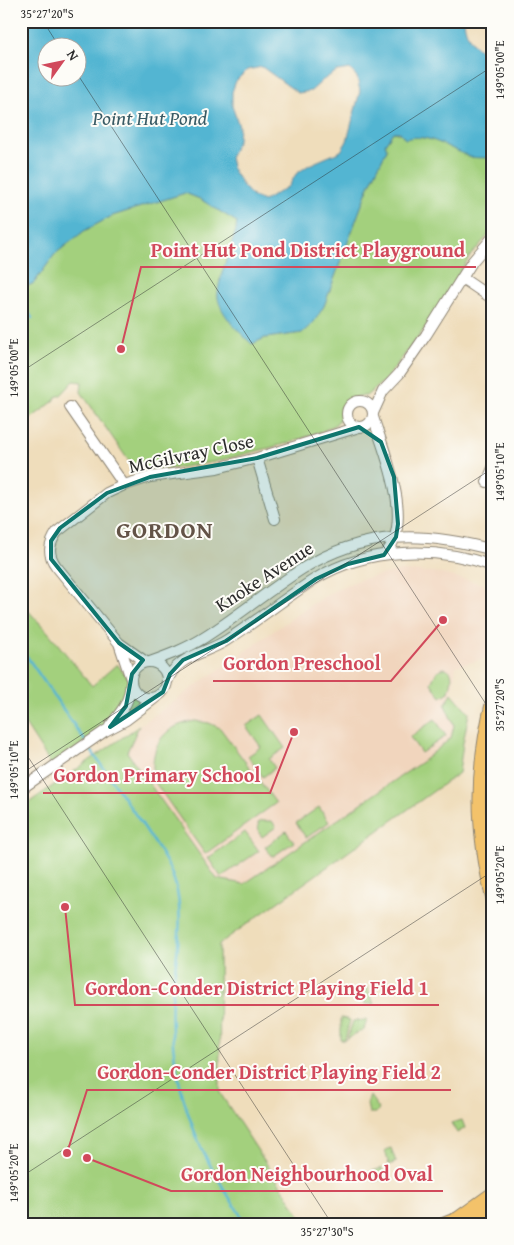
<svg xmlns="http://www.w3.org/2000/svg" width="514" height="1245" font-family="'Gentium Book Plus',serif">
<rect width="100%" height="100%" fill="#fdfcf7"/>
<filter id="ink" filterUnits="userSpaceOnUse"><feTurbulence type="fractalNoise" baseFrequency=".02" numOctaves="2"/><feDisplacementMap in="SourceGraphic" scale="10" xChannelSelector="R" yChannelSelector="G"/><feConvolveMatrix kernelMatrix="1 2 1 2 8 2 1 2 1" color-interpolation-filters="sRGB"/></filter>
<filter id="wash" filterUnits="userSpaceOnUse"><feTurbulence type="fractalNoise" baseFrequency=".0096" numOctaves="4" result="noise"/><feDisplacementMap in="SourceGraphic" scale="20" xChannelSelector="R" yChannelSelector="G"/><feGaussianBlur stdDeviation="1.12" result="paint"/><feColorMatrix in="noise" values="0 0 0 0 0 0 0 0 0 0 0 0 0 0 0 0 0 1.4 0 .05"/><feComposite in="paint" operator="in"/></filter>
<g filter="url(#wash)">
<rect width="100%" height="100%" fill="#efddbb"/>
<!-- built -->
<path fill="#f1d5bd" d="M398,571l36,1 49,12 10,15v37l-6,22 -31,8 -4,27 -7,12 9,20 -3,13 -28,23 -179,123 -27,-5 -90,-127 12,-26 176,-124 22,-13 24,-10z"/>
<!-- green -->
<path fill="#a3d07d" stroke="#677e54" d="M393,132l41,8 37,17 22,1v72l-22,25 -48,76 -38,49 -19,16h-8l-17,11v10l-5,7 -13,7 -34,12 -75,19 -75,12 -4,-4 -54,-78 1,-10 -8,-1 -14,15h-3l-3,5 -33,25v-137l13,-6 21,-29 29,-23 28,-15 73,-23 15,6 37,23 -1,8 -16,50 -2,17 34,47 13,-6 37,-5 22,-27 44,-118 19,-39 -2,-5z
M21,603l27,29 44,54 25,-22 31,40 -94,65 -33,-51z
M444,668c12,2 7,15 5,24l-8,5 -10,-14 6,-12z
M452,693l17,20 -6,30 -4,30 -240,171 1,149 84,128 9,3h-292v-416l118,-82 -12,26 90,127 27,5 179,-123 28,-23 3,-13 -9,-20z
M262,715l23,33 -16,11 6,9 -12,9 -15,-21 13,-9 -15,-21z
M435,719l11,17 -25,17 -11,-16z
M195,721l14,2 11,5 56,75 -71,51 -51,-73c-5,-33 7,-55 41,-60z
M319,807l10,15 -23,16 -10,-15z
M261,821h11l4,6 -14,10 -3,-4 -1,-10z
M286,831l8,11 -22,15 -7,-10z
M245,832l14,19 -38,26 -13,-19z
M367,987l7,17h-9l-2,-13z
M341,1018l9,2 -5,20h-4z
M367,1020l-3,9 -17,10 6,-18z
M370,1096l9,13 -3,4h-7l-2,-9z
M462,1120l3,8 -8,5 -6,-10z
M391,1148l5,14 -7,3 -4,-15z
M382,1168l2,9 -9,5 -5,-10z"/>
<!-- water -->
<path fill="#53b5d2" stroke="#3f707e" fill-rule="evenodd" d="M21,21h443c2,15 8,24 21,32l8,-1v106c-8,-1 -17,1 -24,-2 -20,-7 -41,-24 -64,-17l-5,-7h-7l-8,12 2,5 -19,39 -44,118 -10,16 -12,11 -37,5 -13,6c-12,-11 -31,-29 -34,-46 -2,-14 14,-53 18,-68l1,-8 -37,-23 -15,-6 -73,23 -28,15 -29,23 -21,29 -13,6zM48,48h30v30h-30zM262,67l36,26 13,-2 12,-11 14,-9 13,-2 7,8 3,14 -13,50 -6,10 -32,14 -13,9 -7,12 -25,15 -11,-4 -10,-11 -10,-16 -3,-12 8,-18 1,-14 -7,-20v-14l4,-11 11,-11z"/>
<g fill="none" stroke-linecap="round" stroke-linejoin="round">
<!-- stream -->
<path stroke="#53b5d2" stroke-width="2.5" d="M21,302l11,16
M21,648l64,93
M88,746c18,26 36,52 54,78 12,19 27,38 33,59 11,38 -1,79 -3,117 -3,49 9,100 28,145 12,27 30,53 46,79"/>
</g>
</g>
<g filter="url(#ink)">
<g fill="none" stroke-linecap="round" stroke-linejoin="round">
<!-- minor casing -->
<g stroke="#8d8473" stroke-width="12">
<path id="minor" d="M462,278l31,21
M347 414a13 13 0 1 1 26 0a13 13 0 1 1-26 0Z
M70,407l54,78
M373,413l10,-22 16,-17 27,-39 46,-73 21,-25
M373,417c11,35 43,107 11,138
M257,458l18,61
M487,482l6,-14
M119,643l12,36
M146,662l-27,-19 -63,-77c-9,-12 -7,-22 1,-34l50,-39 17,-8 26,-8 67,-9 40,-10 102,-31
M150,662c19,-7 38,-14 55,-25 33,-21 64,-47 97,-68 63,-39 121,-38 191,-19
M131 680a18 18 0 1 1 36 0a18 18 0 1 1-36 0Z
M167,682c9,-27 39,-28 60,-42 30,-19 58,-42 88,-61 52,-32 121,-33 178,-13
M110,726c13,-17 19,-22 21,-44
M21,789l84,-58 21,-11 33,-25"/>
</g>
<!-- major casing -->
<g stroke="#8d8473" stroke-width="14">
<path id="major" d="M493,698c-18,72 -18,130 0,203
M443,1224l15,-6 35,-25
M468,1224l25,-17"/>
</g>
<!-- minor -->
<use href="#minor" stroke="#fff" stroke-width="10"/>
<!-- major -->
<use href="#major" stroke="#f3c26a" stroke-width="12"/>
</g>
</g>
<!-- marked area -->
<path fill="#0f766e" fill-opacity="0.2" stroke="#0f766e" stroke-width="4" stroke-linejoin="round" d="M359,427l22,15 13,35 4,47 -2,13 -12,18 -36,9 -32,15 -90,62 -43,19 -13,14 -7,18 -53,35 16,-21 6,-32 11,-14 -24,-17 -68,-84v-18l9,-13 47,-35 43,-16 107,-19z"/>
<!-- ticks -->
<path fill="none" stroke="#2b2b2b" stroke-width="1" stroke-opacity="0.45" d="M43,21l17,27M78,75l415,640M21,372l472,-306M21,746l311,478M21,774l472,-306M21,1177l472,-306"/>
<g text-anchor="middle" dominant-baseline="central" stroke-width="4" stroke-linejoin="round" paint-order="stroke">
<!-- street labels -->
<g font-size="19" fill="#2b2b2b" stroke="#fdfcf7">
<text transform="translate(191 453) rotate(-12)">McGilvray Close</text>
<text transform="translate(264 576) rotate(-33)">Knoke Avenue</text>
</g>
<!-- water labels -->
<g font-size="20" font-style="italic" fill="#395b65" stroke="#fdfcf7">
<text x="150" y="117">Point Hut Pond</text>
</g>
<!-- district labels -->
<g font-size="24" font-weight="bold" letter-spacing="1" fill="#635347" stroke="#fdfcf7">
<text x="165" y="529">GORDON</text>
</g>
</g>
<!-- callouts -->
<path fill="none" stroke="#d1495b" stroke-width="2" d="M121 349L141 267H476M443 620L391 681H213M294 732L270 793H43M65 907L75 1005H439M67 1153L87 1090H451M87 1158L171 1191H443"/>
<g fill="#d1495b" stroke="#fdfcf7" stroke-width="2">
<circle cx="121" cy="349" r="5"/>
<circle cx="443" cy="620" r="5"/>
<circle cx="294" cy="732" r="5"/>
<circle cx="65" cy="907" r="5"/>
<circle cx="67" cy="1153" r="5"/>
<circle cx="87" cy="1158" r="5"/>
</g>
<g font-size="20" text-anchor="middle" font-weight="bold" fill="#d1495b" stroke="#fdfcf7" stroke-width="4" stroke-linejoin="round" paint-order="stroke">
<text x="308" y="257">Point Hut Pond District Playground</text>
<text x="302" y="670">Gordon Preschool</text>
<text x="157" y="782">Gordon Primary School</text>
<text x="257" y="995">Gordon-Conder District Playing Field 1</text>
<text x="269" y="1079">Gordon-Conder District Playing Field 2</text>
<text x="307" y="1181">Gordon Neighbourhood Oval</text>
</g>
<!-- margin -->
<rect width="514" height="1245" fill="none" stroke="#fdfcf7" stroke-width="55"/>
<!-- north arrow -->
<g transform="translate(62 62) rotate(57)"><circle r="24" fill="#fdfcf7" stroke="#a9a8a5"/>
<path d="M0-4L9 19L0 12L-9 19Z" fill="#d1495b"/>
<text y="-8" font-size="14" font-weight="bold" text-anchor="middle" fill="#2b2b2b">N</text>
</g>
<rect x="28" y="28" width="458" height="1190" fill="none" stroke="#2b2b2b" stroke-width="2"/>
<g font-size="12" text-anchor="middle" fill="#2b2b2b">
<text x="47" y="18">35°27'20"S</text>
<text transform="translate(500 70) rotate(-90)" y="4">149°05'00"E</text>
<text transform="translate(14 368) rotate(-90)" y="4">149°05'00"E</text>
<text transform="translate(500 472) rotate(-90)" y="4">149°05'10"E</text>
<text transform="translate(500 705) rotate(-90)" y="4">35°27'20"S</text>
<text transform="translate(14 770) rotate(-90)" y="4">149°05'10"E</text>
<text transform="translate(500 875) rotate(-90)" y="4">149°05'20"E</text>
<text transform="translate(14 1173) rotate(-90)" y="4">149°05'20"E</text>
<text x="327" y="1236">35°27'30"S</text>
</g>
</svg>
